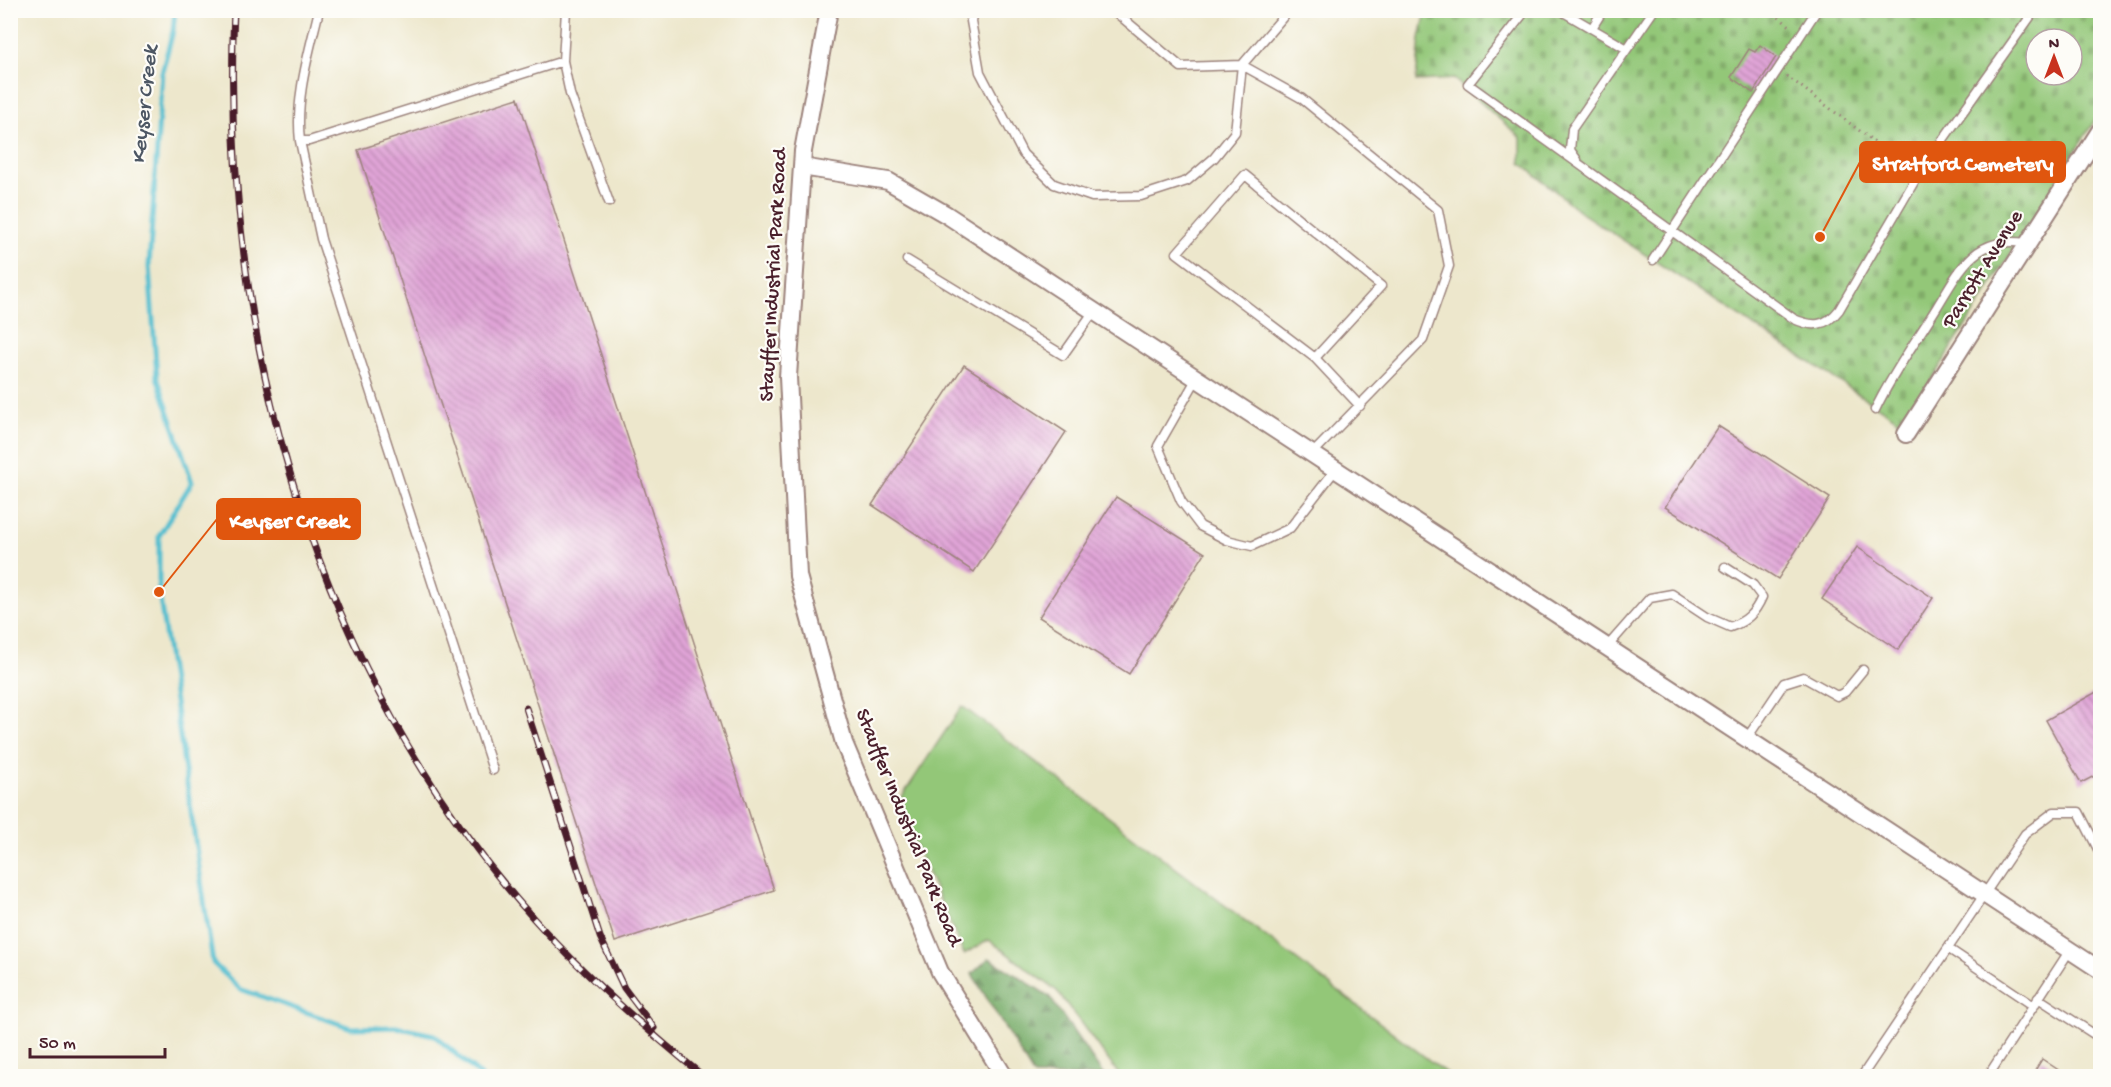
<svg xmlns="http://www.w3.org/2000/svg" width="2111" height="1087" font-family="'Gochi Hand',sans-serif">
<defs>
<pattern id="forest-firs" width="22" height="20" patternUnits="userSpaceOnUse" patternTransform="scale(1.5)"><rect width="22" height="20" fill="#76ac68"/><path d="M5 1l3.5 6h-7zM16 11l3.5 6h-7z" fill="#638b56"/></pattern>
<pattern id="cemetery-stones" width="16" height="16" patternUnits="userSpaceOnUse" patternTransform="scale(1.5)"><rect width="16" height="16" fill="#93c778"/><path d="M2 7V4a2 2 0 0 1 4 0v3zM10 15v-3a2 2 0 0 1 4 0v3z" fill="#80aa68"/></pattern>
<pattern id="building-back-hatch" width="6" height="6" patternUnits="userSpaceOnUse" patternTransform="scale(1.5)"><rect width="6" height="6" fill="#e0a4d7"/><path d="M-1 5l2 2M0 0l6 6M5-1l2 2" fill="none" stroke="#b885af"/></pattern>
</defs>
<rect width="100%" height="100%" fill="#fdfcf7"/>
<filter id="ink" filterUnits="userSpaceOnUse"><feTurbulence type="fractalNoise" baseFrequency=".0167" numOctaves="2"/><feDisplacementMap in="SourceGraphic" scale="12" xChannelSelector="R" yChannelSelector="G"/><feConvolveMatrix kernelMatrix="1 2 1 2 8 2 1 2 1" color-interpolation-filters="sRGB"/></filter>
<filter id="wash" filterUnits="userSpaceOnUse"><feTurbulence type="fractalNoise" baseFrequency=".008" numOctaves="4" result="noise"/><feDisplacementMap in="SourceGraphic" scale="24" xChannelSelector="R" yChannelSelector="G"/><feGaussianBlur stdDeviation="1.35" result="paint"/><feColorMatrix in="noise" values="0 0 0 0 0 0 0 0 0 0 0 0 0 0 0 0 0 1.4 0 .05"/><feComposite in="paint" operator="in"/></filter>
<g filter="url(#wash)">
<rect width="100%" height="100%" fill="#ede7cc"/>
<!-- grass -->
<path fill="#93c778" stroke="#6e7352" stroke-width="1.5" d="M962,706l488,370h-330l-63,-85 -68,-51 -25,14 -67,-150z"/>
<!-- forest -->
<path fill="url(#forest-firs)" stroke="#60664a" stroke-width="1.5" d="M989,958l60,38 55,80h-70l-62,-102z"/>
<!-- cemetery -->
<path fill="url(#cemetery-stones)" stroke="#6e7352" stroke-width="1.5" fill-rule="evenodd" d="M1426,11h674v101l-196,312 -321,-210 -62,-51v-25l-67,-59 -38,2 4,-43zM2036,39h36v36h-36z"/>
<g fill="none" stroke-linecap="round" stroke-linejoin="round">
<!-- stream -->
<path stroke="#53becf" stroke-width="5" d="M175,10l-2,21 -11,41 -13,194 8,111 35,105 -33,54v56l54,371 27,26 111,39 45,-1 38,8 47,41"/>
</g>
<g id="blocks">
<!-- building -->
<path fill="url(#building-back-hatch)" d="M1760,45l16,12 -23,36 -22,-16 18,-28 6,3z
M518,98l256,792 -159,52 -257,-792z
M964,365l102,67 -92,140 -102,-67z
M1718,426l112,72 -52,81 -113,-72z
M1116,497l89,56 -76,121 -90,-57z
M1857,547l76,51 -35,52 -76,-51z
M2100,690v83l-19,10 -35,-63z
M2042,1059l27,18h-38z"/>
</g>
</g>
<g filter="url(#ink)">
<use href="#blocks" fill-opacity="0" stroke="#9c837c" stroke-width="1.5"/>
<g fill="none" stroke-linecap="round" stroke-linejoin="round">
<!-- service casing -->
<g stroke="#9c837c" stroke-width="11">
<path id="service" d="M319,10c-10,43 -24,87 -19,131h9l254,-80
M566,10l-3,51 7,33 39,108
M973,10l-2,11 9,51 43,82 31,30 38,13 49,-1 46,-15 27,-23 21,-26 7,-67 47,-55
M1113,10l68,57 61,-2 59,33 137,112 11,56 -26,74 -111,114
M1526,10l-58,74 326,235c18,8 32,8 45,-9l79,-135 117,-165
M1560,10l67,39
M1592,28l11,-18
M300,141l21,98 172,531
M1577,160l-7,-10 2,-21 82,-119
M907,260l156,95 31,-44
M1653,260l164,-250
M1315,358l66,-72 -136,-111 -68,78 138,105 45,48
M1197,378l-39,68 23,55 19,25 27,14 25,6 38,-18 46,-59
M1875,410c17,-36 41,-69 62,-103 12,-19 23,-42 41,-55 16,-11 31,-11 49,-9
M1607,647l43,-49 22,-4 35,23 23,10c17,-6 25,-14 32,-30l-9,-12 -28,-18
M1747,738l37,-55 19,-6 34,19 8,-4 18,-22
M1949,949l85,57
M2038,998l62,40
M1862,1076l163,-242 29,-22h25l21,41
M1988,1076l82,-126"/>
</g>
<!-- minor casing -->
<g stroke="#9c837c" stroke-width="20">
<path id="minor" d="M829,10l-26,141 -15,226 10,199 46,167 96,229 64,104
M802,167l86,14 59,34 1153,755
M1906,434l194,-303"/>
</g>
<!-- path -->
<path stroke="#9c837c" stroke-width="3" stroke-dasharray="1.5 4.5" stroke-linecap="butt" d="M1769,10l21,16
M1787,76l122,92"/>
<!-- service -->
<use href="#service" stroke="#fff" stroke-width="8"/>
<!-- minor -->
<use href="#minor" stroke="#fff" stroke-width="16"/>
<!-- rail casing -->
<g stroke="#4a1f2b" stroke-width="7">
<path id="rail" d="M234,10c-15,324 82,665 300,909 52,58 109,108 169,157
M526,708l74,229 24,51 30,40"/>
</g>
<!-- rail -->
<use href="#rail" stroke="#fdfcf7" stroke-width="4.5" stroke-dasharray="14" stroke-linecap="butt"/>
</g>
</g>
<g text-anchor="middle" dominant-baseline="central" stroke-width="4.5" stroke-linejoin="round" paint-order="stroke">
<!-- street labels -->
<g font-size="21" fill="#4a1f2b" stroke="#fdfcf7">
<text transform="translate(1984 270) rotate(-58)">Parrott Avenue</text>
<text transform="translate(775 275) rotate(-87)">Stauffer Industrial Park Road</text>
<text transform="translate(907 828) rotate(68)">Stauffer Industrial Park Road</text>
</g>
<!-- water labels -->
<g font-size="22" font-style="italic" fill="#4d5764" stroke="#fdfcf7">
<text transform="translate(146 105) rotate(-84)">Keyser Creek</text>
</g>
</g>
<!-- callouts -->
<path fill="none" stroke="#e0560e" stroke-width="2" d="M1820 237L1860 162M159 592L217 519"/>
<g fill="#e0560e" stroke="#fdfcf7" stroke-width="2">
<circle cx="1820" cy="237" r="6"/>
<circle cx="159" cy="592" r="6"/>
</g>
<g fill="#e0560e" stroke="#e0560e" stroke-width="2">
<rect x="1860" y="142" width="205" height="40" rx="6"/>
<rect x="217" y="499" width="143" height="40" rx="6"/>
</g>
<g font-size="22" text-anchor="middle" font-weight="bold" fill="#fff">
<text x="1963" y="170">Stratford Cemetery</text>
<text x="289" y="527">Keyser Creek</text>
</g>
<!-- margin -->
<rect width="2111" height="1087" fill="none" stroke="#fdfcf7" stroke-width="36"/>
<!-- north arrow -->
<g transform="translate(2054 57)"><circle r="28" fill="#fdfcf7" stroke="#b5a4a5" stroke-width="1.5"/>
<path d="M0-4.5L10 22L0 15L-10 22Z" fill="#c8321e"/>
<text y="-9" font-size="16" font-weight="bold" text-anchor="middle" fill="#4a1f2b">N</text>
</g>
<!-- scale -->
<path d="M30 1048v9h135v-9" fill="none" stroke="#4a1f2b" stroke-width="3"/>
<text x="39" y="1048" font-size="18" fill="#4a1f2b" stroke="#fdfcf7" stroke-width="4.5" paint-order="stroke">50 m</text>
</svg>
